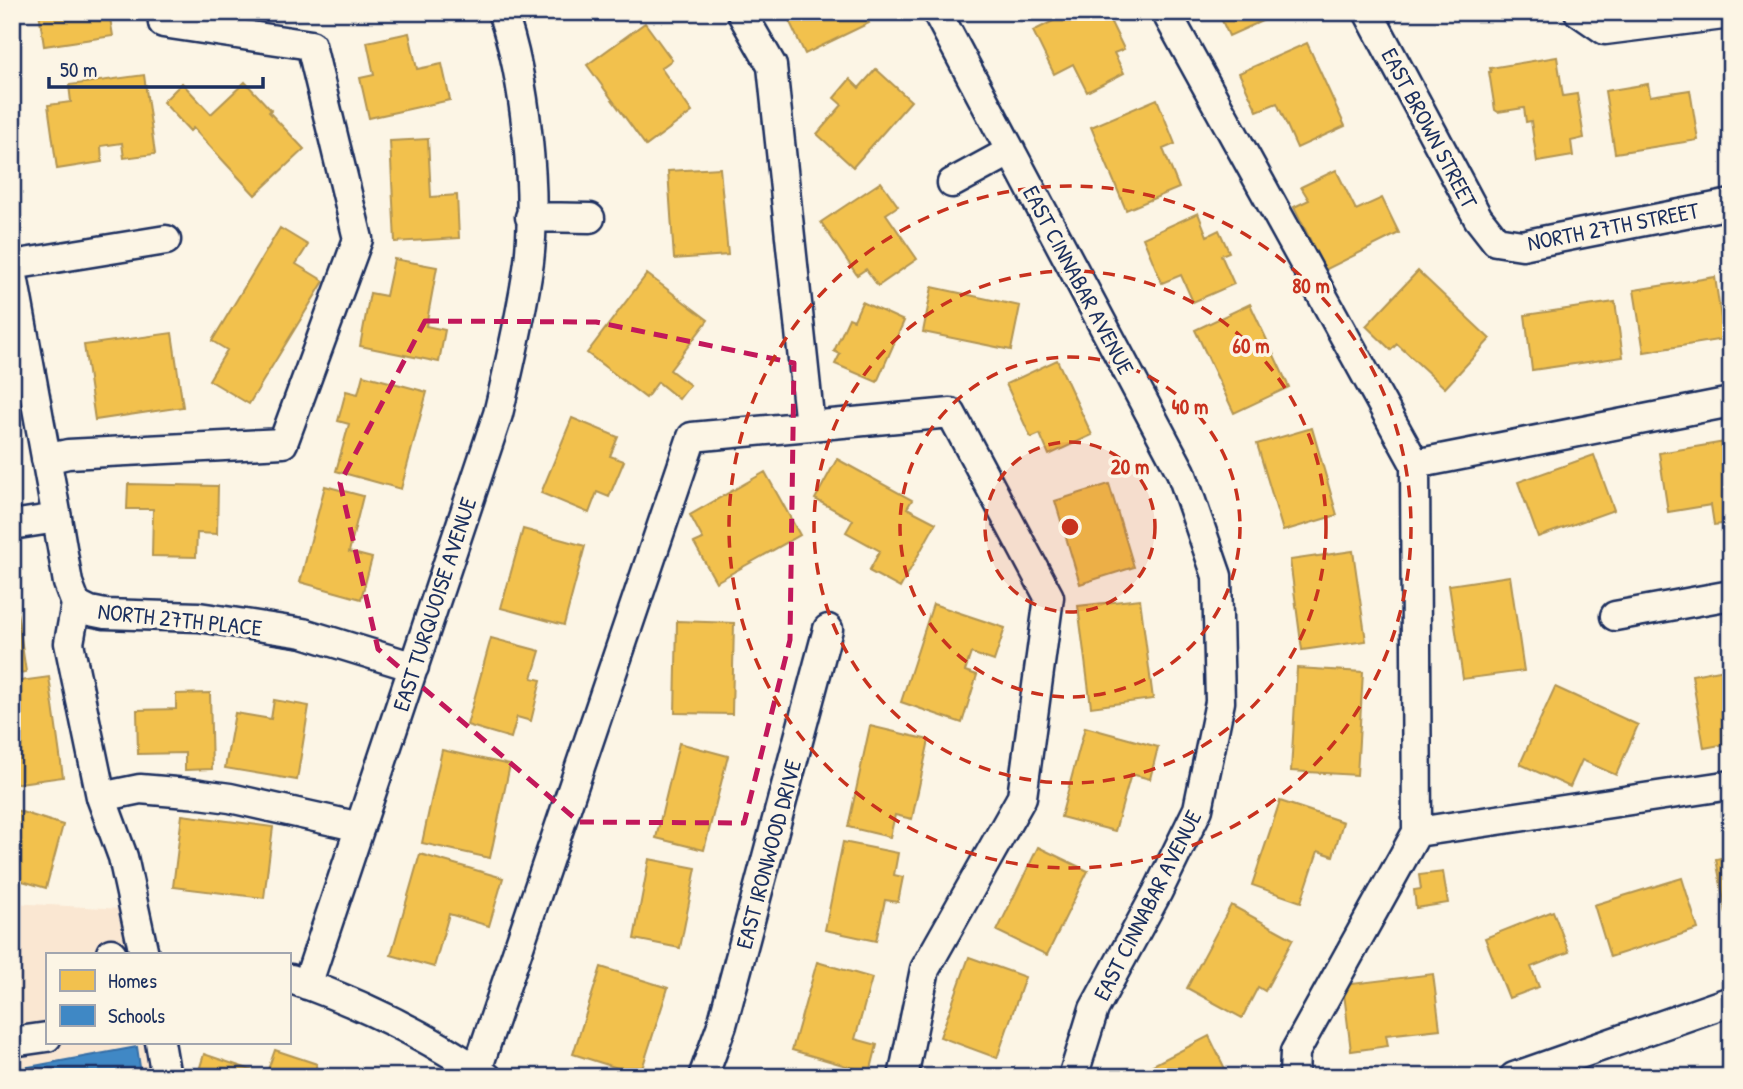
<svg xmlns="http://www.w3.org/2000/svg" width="1743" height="1089" font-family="'Patrick Hand',sans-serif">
<rect width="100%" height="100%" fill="#fcf5e5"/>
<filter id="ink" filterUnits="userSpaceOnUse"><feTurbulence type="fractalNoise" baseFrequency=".0143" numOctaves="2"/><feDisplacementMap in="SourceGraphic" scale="14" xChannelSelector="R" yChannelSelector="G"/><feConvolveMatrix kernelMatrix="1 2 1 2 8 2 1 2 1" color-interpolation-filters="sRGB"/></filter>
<g filter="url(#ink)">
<!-- built -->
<path fill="#fae7d2" d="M12,903l111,6 8,45h-84v88h100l6,35h-141z"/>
<!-- homes -->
<path fill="#f2c14e" stroke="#b29553" stroke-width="2" d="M39,12h70l4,24 -69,10z
M785,12h79l5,11 -64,31z
M1071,12h35l18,37 -10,4 10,20 -37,19 -14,-28 -19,10 -21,-43z
M1218,12h64l-53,24z
M645,23l27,37 -11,8 31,44 -46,34 -59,-81z
M409,33l8,36 25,-5 8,36 -81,18 -9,-40 14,-3 -7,-33z
M1307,43l38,83 -48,22 -20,-45 -20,8 -18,-38z
M1557,57l6,39 14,-2 7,44 -13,3 2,15 -36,6 -6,-41 -5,1 -2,-14 -26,4 -3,-2 -6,-38h2l-1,-4z
M876,69l35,32 -58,66 -36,-33 25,-29 -8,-7 16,-19 9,9z
M144,75l11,79 -31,4 -2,-15 -21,3 1,16 -45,7 -9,-64 23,-3 -2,-17z
M245,82l26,28 -2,2 35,37 -49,46 -62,-67 -3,3 -27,-29 19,-19 29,31z
M1648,84l2,12 40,-6 8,50 -83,13 -10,-62z
M1157,99l18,45 -12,5 16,39 -53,22 -35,-83z
M428,139l3,58 26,-2 2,43 -64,4 -5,-101z
M720,168l8,87 -54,4 -6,-88z
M1336,170l20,40 26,-12 17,35 -74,37 -31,-63 15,-7 -8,-13z
M881,182l17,24 -12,8 31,45 -39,27 -12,-17 -9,6 -36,-53z
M1198,213l9,23 12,-6 10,22 -8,3 13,29 -41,18 -12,-27 -19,8 -19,-45z
M280,228l28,17 -12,19 28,17 -75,123 -40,-24 18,-30 -15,-9z
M394,259l43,8 -11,59 19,4 -6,32 -79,-16 10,-53 16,3z
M1418,271l72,68 -45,49 -48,-44 -6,6 -25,-24z
M647,274l61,46 -38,50 20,15 -11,14 -21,-17 -12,16 -59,-45z
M1715,277l9,62 -80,13 -10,-62z
M932,287l88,19 -9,44 -88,-18z
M862,302l42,19 -27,61 -42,-18 5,-10 -6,-3 15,-33 5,2z
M1615,302l8,55 -91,13 -7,-55z
M1250,304l39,83 -55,26 -39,-83z
M172,333l11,74 -88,13 -11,-75z
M1057,360l35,75 -43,20 -9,-21 -9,4 -25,-54z
M363,375l64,17 -26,97 -65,-18 13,-47 -11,-3 8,-30 12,3z
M572,418l46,19 -8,19 14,5 -15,36 -12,-5 -8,21 -48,-20z
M1312,428l25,87 -54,16 -26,-87z
M1731,441v82l-17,2 -3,-20 -43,7 -9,-59z
M1594,455l20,55 -76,27 -20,-55z
M837,459l75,41 -5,8 29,15 -36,65 -31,-17 11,-20 -34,-19 7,-12 -38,-21z
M765,472l35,63 -84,47 -22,-39 9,-4 -13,-24z
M128,484l90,2 -1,48 -20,-1 -1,24 -44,-1 1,-47h-26z
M1109,484l25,83 -54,17 -25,-83z
M325,486l38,10 -14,56 23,6 -11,41 -61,-17z
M523,529l62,17 -21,79 -63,-17z
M1353,551l13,90 -64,9 -12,-90z
M1510,576l14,95 -61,8 -14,-94z
M1140,599l13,100 -62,8 -13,-101z
M933,604l72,24 -11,33 -23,-8 -6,18 12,4 -15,48 -61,-21z
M12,611h5l9,61 -14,2z
M677,621l57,2 -2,91 -57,-1z
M491,638l49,13 -8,27 9,2 -10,41 -14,-4 -6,21 -44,-13z
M1297,668l66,4 -6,103 -66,-4z
M1731,668v75l-27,5 -12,-73z
M49,677l14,100 -51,7v-102z
M1555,687l83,38 -22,50 -34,-15 -12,27 -50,-23z
M210,693l2,76 -27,1v-17l-47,1 -1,-44 39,-1v-15z
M274,700l35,6 -12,74 -72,-12 10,-55 36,6z
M870,726l59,14 -17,79 -17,-4 -5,22 -42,-10z
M1085,727l73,20 -8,32 -19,-5 -16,57 -54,-14z
M679,743l49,13 -24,94 -48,-12z
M442,750l68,15 -20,93 -68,-15z
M1280,801l63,21 -10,34 -15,-5 -17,51 -49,-17z
M12,809l51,16 -17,63 -34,-10z
M182,815l91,12 -9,71 -91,-11z
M843,842l55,11 -4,22 9,2 -5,25 -13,-2 -9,41 -51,-11z
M1038,847l50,24 -41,84 -50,-24z
M420,854l83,24 -14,48 -40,-12 -15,53 -43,-12z
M1731,856v55l-5,1 -10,-53z
M649,859l47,9 -16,80 -46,-9z
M1443,872l5,31 -32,5 -2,-18 7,-1 -2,-14z
M1682,878l16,51 -88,28 -16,-52z
M1231,905l62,34 -28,52 -7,-4 -16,31 -55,-30z
M1553,911l16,41 -38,15 8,20 -30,11 -24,-60z
M969,957l56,20 -28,81 -57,-21z
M817,962l55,16 -17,61 22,6 -7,28 -78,-23z
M601,967l67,21 -28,87 -67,-21z
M1433,974l7,55 -54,6 2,11 -37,5 -8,-66z
M1209,1036l20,41h-73l-5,-11z
M275,1050l42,14 -4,13h-116l7,-23 62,21z"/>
<!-- schools -->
<path fill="#3f88c5" stroke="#346da6" stroke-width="2" d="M137,1047l4,27 -15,3h-114v-7z"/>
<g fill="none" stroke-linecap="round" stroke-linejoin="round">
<!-- minor casing -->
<g stroke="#1b2f5e" stroke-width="33">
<path id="minor" d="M937,12l244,460 36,104 3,126 -22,107 -41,84 -63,116 -21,68
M1166,12l249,452 2,368 -122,220 -1,25
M1368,12l110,206 18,23 26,4 209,-41
M1579,12l26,18 126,-16
M952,183l59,-32
M530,217l60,1
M12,265l154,-25
M12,270l45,248
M810,426l141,-13 98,184 -27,200 -97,172 -22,108
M46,459l22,-5 215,-11 75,-204 -47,-194 -148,-22 -1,-11
M1415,464l316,-62
M12,525l45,-7 11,65 8,21 14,7 15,3 94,3 104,16 111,34
M76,604l-7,39 32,154
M1615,616l116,-21
M1417,832l314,-47
M111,953l1,1
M144,954l-21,-97 -22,-60 39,-8 60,5 30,4 130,29
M291,979c70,24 135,56 196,98
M307,985l191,-571c12,-50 24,-101 31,-152 8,-70 -3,-184 -27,-250
M12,1042l35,-5
M160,1042l6,35
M477,1070l215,-633 118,-11 -38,-360 -31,-54
M703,1077l19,-52 106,-396
M1514,1077l217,-76"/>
</g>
<!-- minor -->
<use href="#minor" stroke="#fcf5e5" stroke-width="28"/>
</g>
</g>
<!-- marked area -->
<path fill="none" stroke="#c2185b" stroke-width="5" stroke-dasharray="14 9" stroke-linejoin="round" d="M425,321l171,1 198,41 -4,277 -46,183 -165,-1 -201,-173 -38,-166z"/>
<!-- distance rings -->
<circle cx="1070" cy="527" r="85" fill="#c8321e" fill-opacity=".12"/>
<g fill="none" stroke="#c8321e" stroke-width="3.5" stroke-dasharray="12 9">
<circle cx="1070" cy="527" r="85"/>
<circle cx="1070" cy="527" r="170"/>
<circle cx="1070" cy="527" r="256"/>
<circle cx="1070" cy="527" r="341"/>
</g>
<g text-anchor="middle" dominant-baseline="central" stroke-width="7" stroke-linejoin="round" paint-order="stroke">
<!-- street labels -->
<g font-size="23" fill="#1b2f5e" stroke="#fcf5e5">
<text transform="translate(1430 128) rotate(62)">EAST BROWN STREET</text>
<text transform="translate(1613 226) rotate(-11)">NORTH 27TH STREET</text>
<text transform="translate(1079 280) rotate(62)">EAST CINNABAR AVENUE</text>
<text transform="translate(434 604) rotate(-72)">EAST TURQUOISE AVENUE</text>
<text transform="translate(180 619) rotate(6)">NORTH 27TH PLACE</text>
<text transform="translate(768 854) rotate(-75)">EAST IRONWOOD DRIVE</text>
<text transform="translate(1147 905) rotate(-63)">EAST CINNABAR AVENUE</text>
</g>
</g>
<circle cx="1070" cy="527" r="10" fill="#c8321e" stroke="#fcf5e5" stroke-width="3.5"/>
<g font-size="21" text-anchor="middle" font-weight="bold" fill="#c8321e" stroke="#fcf5e5" stroke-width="7" stroke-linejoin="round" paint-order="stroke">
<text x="1311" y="293">80 m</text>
<text x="1251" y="353">60 m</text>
<text x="1190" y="414">40 m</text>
<text x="1130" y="474">20 m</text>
</g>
<!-- margin -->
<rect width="1743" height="1089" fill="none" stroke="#fcf5e5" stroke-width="42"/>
<rect x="21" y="21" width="1701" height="1047" fill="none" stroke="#1b2f5e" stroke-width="2.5" filter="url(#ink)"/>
<!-- legend -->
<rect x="46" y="953" width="245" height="91" fill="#fcf5e5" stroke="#a2a6af" stroke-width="2"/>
<rect x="60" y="970" width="35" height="21" fill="#f2c14e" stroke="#a2a6af" stroke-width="2"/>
<text x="108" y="988" font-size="21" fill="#1b2f5e">Homes</text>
<rect x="60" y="1005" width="35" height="21" fill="#3f88c5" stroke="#a2a6af" stroke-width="2"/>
<text x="108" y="1023" font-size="21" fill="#1b2f5e">Schools</text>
<!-- scale -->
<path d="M49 77v10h214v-10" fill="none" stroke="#1b2f5e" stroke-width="3.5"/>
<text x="60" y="77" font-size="21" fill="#1b2f5e" stroke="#fcf5e5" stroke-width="5" paint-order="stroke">50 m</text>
</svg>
